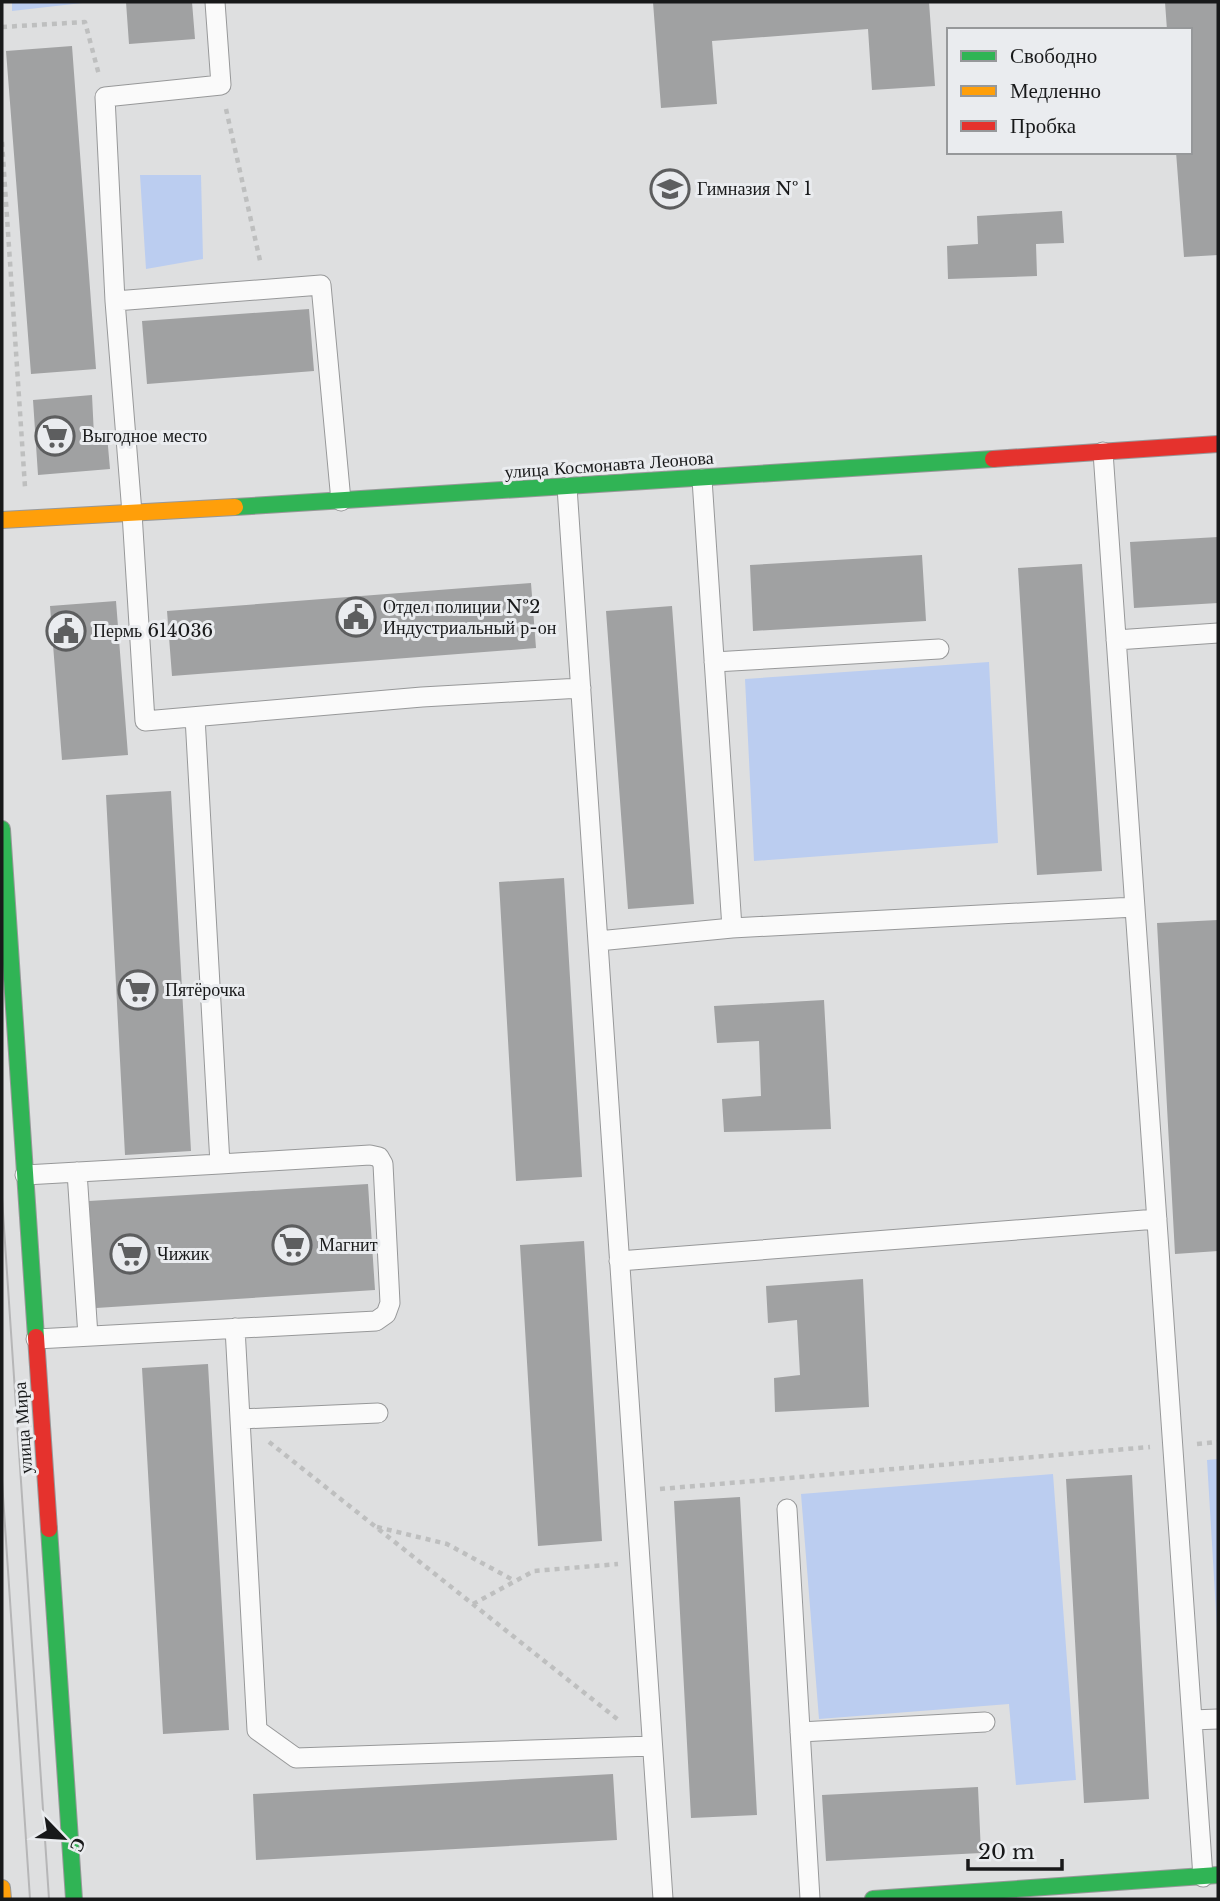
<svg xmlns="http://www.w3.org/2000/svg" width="1220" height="1901" font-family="'Libre Baskerville',serif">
<rect width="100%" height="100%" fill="#dedfe0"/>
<!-- green -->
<path fill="#bbcdf0" d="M12,2h79l-79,9z
M140,175h61l2,84 -57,10z
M989,662l9,181 -244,18 -9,-182z
M1218,1459v186l-11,-185z
M1053,1474l23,306 -60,5 -7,-81 -190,15 -18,-225z"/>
<!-- building -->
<path fill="#a0a1a2" d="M126,2h66l3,37 -66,5z
M653,2h276l6,84 -63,4 -4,-61 -156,12 5,63 -56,4z
M1165,2h53v253l-34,2 -8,-105h14v-122h-23z
M72,46l24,323 -65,5 -25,-323z
M1062,211l2,32 -28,1 1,32 -89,3 -1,-33 31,-2 -1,-28z
M309,309l5,62 -167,13 -5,-63z
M92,395l2,41 13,-1 3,34 -72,6 -5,-75z
M1218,537v66l-84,5 -4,-66z
M922,555l4,66 -173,10 -3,-66z
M1082,564l20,307 -65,4 -19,-307z
M531,583l5,65 -364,28 -5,-65z
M116,601l12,154 -66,5 -12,-154z
M672,606l22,298 -66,5 -22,-298z
M171,791l20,360 -66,4 -19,-360z
M564,878l18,299 -66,4 -17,-299z
M1218,920v331l-43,3 -18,-331z
M824,1000l7,129 -107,3 -2,-33 39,-3 -2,-55 -42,2 -3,-37z
M368,1184l7,106 -279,18 -7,-107z
M584,1241l18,300 -64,5 -18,-301z
M863,1279l6,128 -94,5 -1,-34 26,-3 -3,-55 -29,3 -2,-37z
M208,1364l21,366 -66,4 -21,-366z
M1132,1475l17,324 -65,4 -18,-324z
M740,1497l17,318 -66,3 -17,-317z
M613,1774l4,66 -361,20 -3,-66z
M978,1787l3,66 -155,8 -4,-66z"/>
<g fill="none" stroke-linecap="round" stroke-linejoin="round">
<!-- lane casing -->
<g stroke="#979899" stroke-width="21">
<path id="lane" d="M215,2l6,83 -116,12 10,204 206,-16 20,216
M115,301l17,212 13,208 277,-24 159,-9
M1103,452l100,1425
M702,479l30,449
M567,487l96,1412
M1116,640l102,-7
M714,662l225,-13
M598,941l134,-13 403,-21
M77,1172l11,164
M25,1175l195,-11 -25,-447
M619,1261l538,-42
M235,1328l5,91
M36,1339l340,-18 10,-7 4,-11 -7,-139 -4,-7 -9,-2 -150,9
M378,1413l-138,6 17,311 39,28 356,-12
M787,1509l23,390
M1192,1720l26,-1
M800,1732l185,-10"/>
</g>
<!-- fast casing -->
<g stroke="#979899" stroke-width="18">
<path id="fast" d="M235,507l758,-48
M2,829l34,508
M49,1529l25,370
M873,1899l345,-24"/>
</g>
<!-- slow casing -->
<g stroke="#979899" stroke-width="18">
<path id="slow" d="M2,520l233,-13
M2,1888l1,11"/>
</g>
<!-- jam casing -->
<g stroke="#979899" stroke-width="18">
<path id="jam" d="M993,459l225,-15
M36,1337l13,192"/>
</g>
<!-- path -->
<path stroke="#bebfbf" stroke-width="4.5" stroke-dasharray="5 5" stroke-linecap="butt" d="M2,27l83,-5 14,53
M226,109l35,156
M2,142l23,345
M269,1442l352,280
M1197,1444l21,-2
M660,1489l490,-42
M377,1527l70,17 68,37
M473,1604l61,-33 84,-7"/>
<!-- lane -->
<use href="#lane" stroke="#fafafa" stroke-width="19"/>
<!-- fast -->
<use href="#fast" stroke="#30b455" stroke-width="16"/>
<!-- slow -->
<use href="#slow" stroke="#ff9f0a" stroke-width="16"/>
<!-- jam -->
<use href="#jam" stroke="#e5322d" stroke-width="16"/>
<!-- tram -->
<path stroke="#b6b6b7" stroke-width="2" d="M2,1198l47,701
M2,1481l28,418"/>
</g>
<!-- icons -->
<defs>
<g id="school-ring" transform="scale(2.0125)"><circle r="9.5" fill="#eaecef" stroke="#5d5e5f" stroke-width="1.5"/><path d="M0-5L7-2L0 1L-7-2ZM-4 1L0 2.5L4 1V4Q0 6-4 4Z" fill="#5d5e5f"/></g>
<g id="supermarket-ring" transform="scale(2.0125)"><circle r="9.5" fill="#eaecef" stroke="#5d5e5f" stroke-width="1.5"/><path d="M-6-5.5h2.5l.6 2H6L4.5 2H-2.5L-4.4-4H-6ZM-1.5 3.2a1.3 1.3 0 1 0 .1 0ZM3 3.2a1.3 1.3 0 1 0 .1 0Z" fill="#5d5e5f"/></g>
<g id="civic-ring" transform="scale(2.0125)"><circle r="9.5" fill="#eaecef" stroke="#5d5e5f" stroke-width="1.5"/><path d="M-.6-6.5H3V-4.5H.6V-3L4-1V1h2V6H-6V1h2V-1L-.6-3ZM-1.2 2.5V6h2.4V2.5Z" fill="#5d5e5f"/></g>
</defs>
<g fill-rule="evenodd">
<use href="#school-ring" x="670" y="189"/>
<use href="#supermarket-ring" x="55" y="436"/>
<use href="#civic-ring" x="356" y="617"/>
<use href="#civic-ring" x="66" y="631"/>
<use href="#supermarket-ring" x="138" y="990"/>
<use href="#supermarket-ring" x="292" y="1245"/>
<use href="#supermarket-ring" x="130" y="1254"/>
</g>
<g text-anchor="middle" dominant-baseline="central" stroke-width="6" stroke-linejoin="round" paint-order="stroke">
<!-- poi labels -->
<g font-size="18" fill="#18191a" stroke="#eaecef" text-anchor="start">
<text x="697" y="189">Гимназия № 1</text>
<text x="82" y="436">Выгодное место</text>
<text x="383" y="607">Отдел полиции №2<tspan x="383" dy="21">Индустриальный р-он</tspan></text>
<text x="93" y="631">Пермь 614036</text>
<text x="165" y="990">Пятёрочка</text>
<text x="319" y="1245">Магнит</text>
<text x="157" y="1254">Чижик</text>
</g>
<!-- street labels -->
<g font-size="18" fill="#18191a" stroke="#eaecef">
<text transform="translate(609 465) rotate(-4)">улица Космонавта Леонова</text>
<text transform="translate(23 1428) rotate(-94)">улица Мира</text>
</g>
</g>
<!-- border -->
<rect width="1220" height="1901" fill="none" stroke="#18191a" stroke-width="7"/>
<!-- legend -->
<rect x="947" y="28" width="245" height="126" fill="#eaecef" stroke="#96989a" stroke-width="2"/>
<rect x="961" y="51" width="35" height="10" fill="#30b455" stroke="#96989a" stroke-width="2"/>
<text x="1010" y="63" font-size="21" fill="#18191a">Свободно</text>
<rect x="961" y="86" width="35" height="10" fill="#ff9f0a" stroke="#96989a" stroke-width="2"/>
<text x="1010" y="98" font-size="21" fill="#18191a">Медленно</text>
<rect x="961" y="121" width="35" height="10" fill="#e5322d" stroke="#96989a" stroke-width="2"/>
<text x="1010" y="133" font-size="21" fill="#18191a">Пробка</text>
<!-- north arrow -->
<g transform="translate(63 1838) rotate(115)" stroke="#eaecef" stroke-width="5" paint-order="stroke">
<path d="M0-5L12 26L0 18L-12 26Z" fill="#18191a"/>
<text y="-10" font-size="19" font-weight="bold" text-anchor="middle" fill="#18191a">С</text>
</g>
<!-- scale -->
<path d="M968 1859v10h94v-10" fill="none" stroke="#18191a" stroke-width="3.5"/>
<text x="978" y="1859" font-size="21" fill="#18191a" stroke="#eaecef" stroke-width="5" paint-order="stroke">20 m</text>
</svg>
